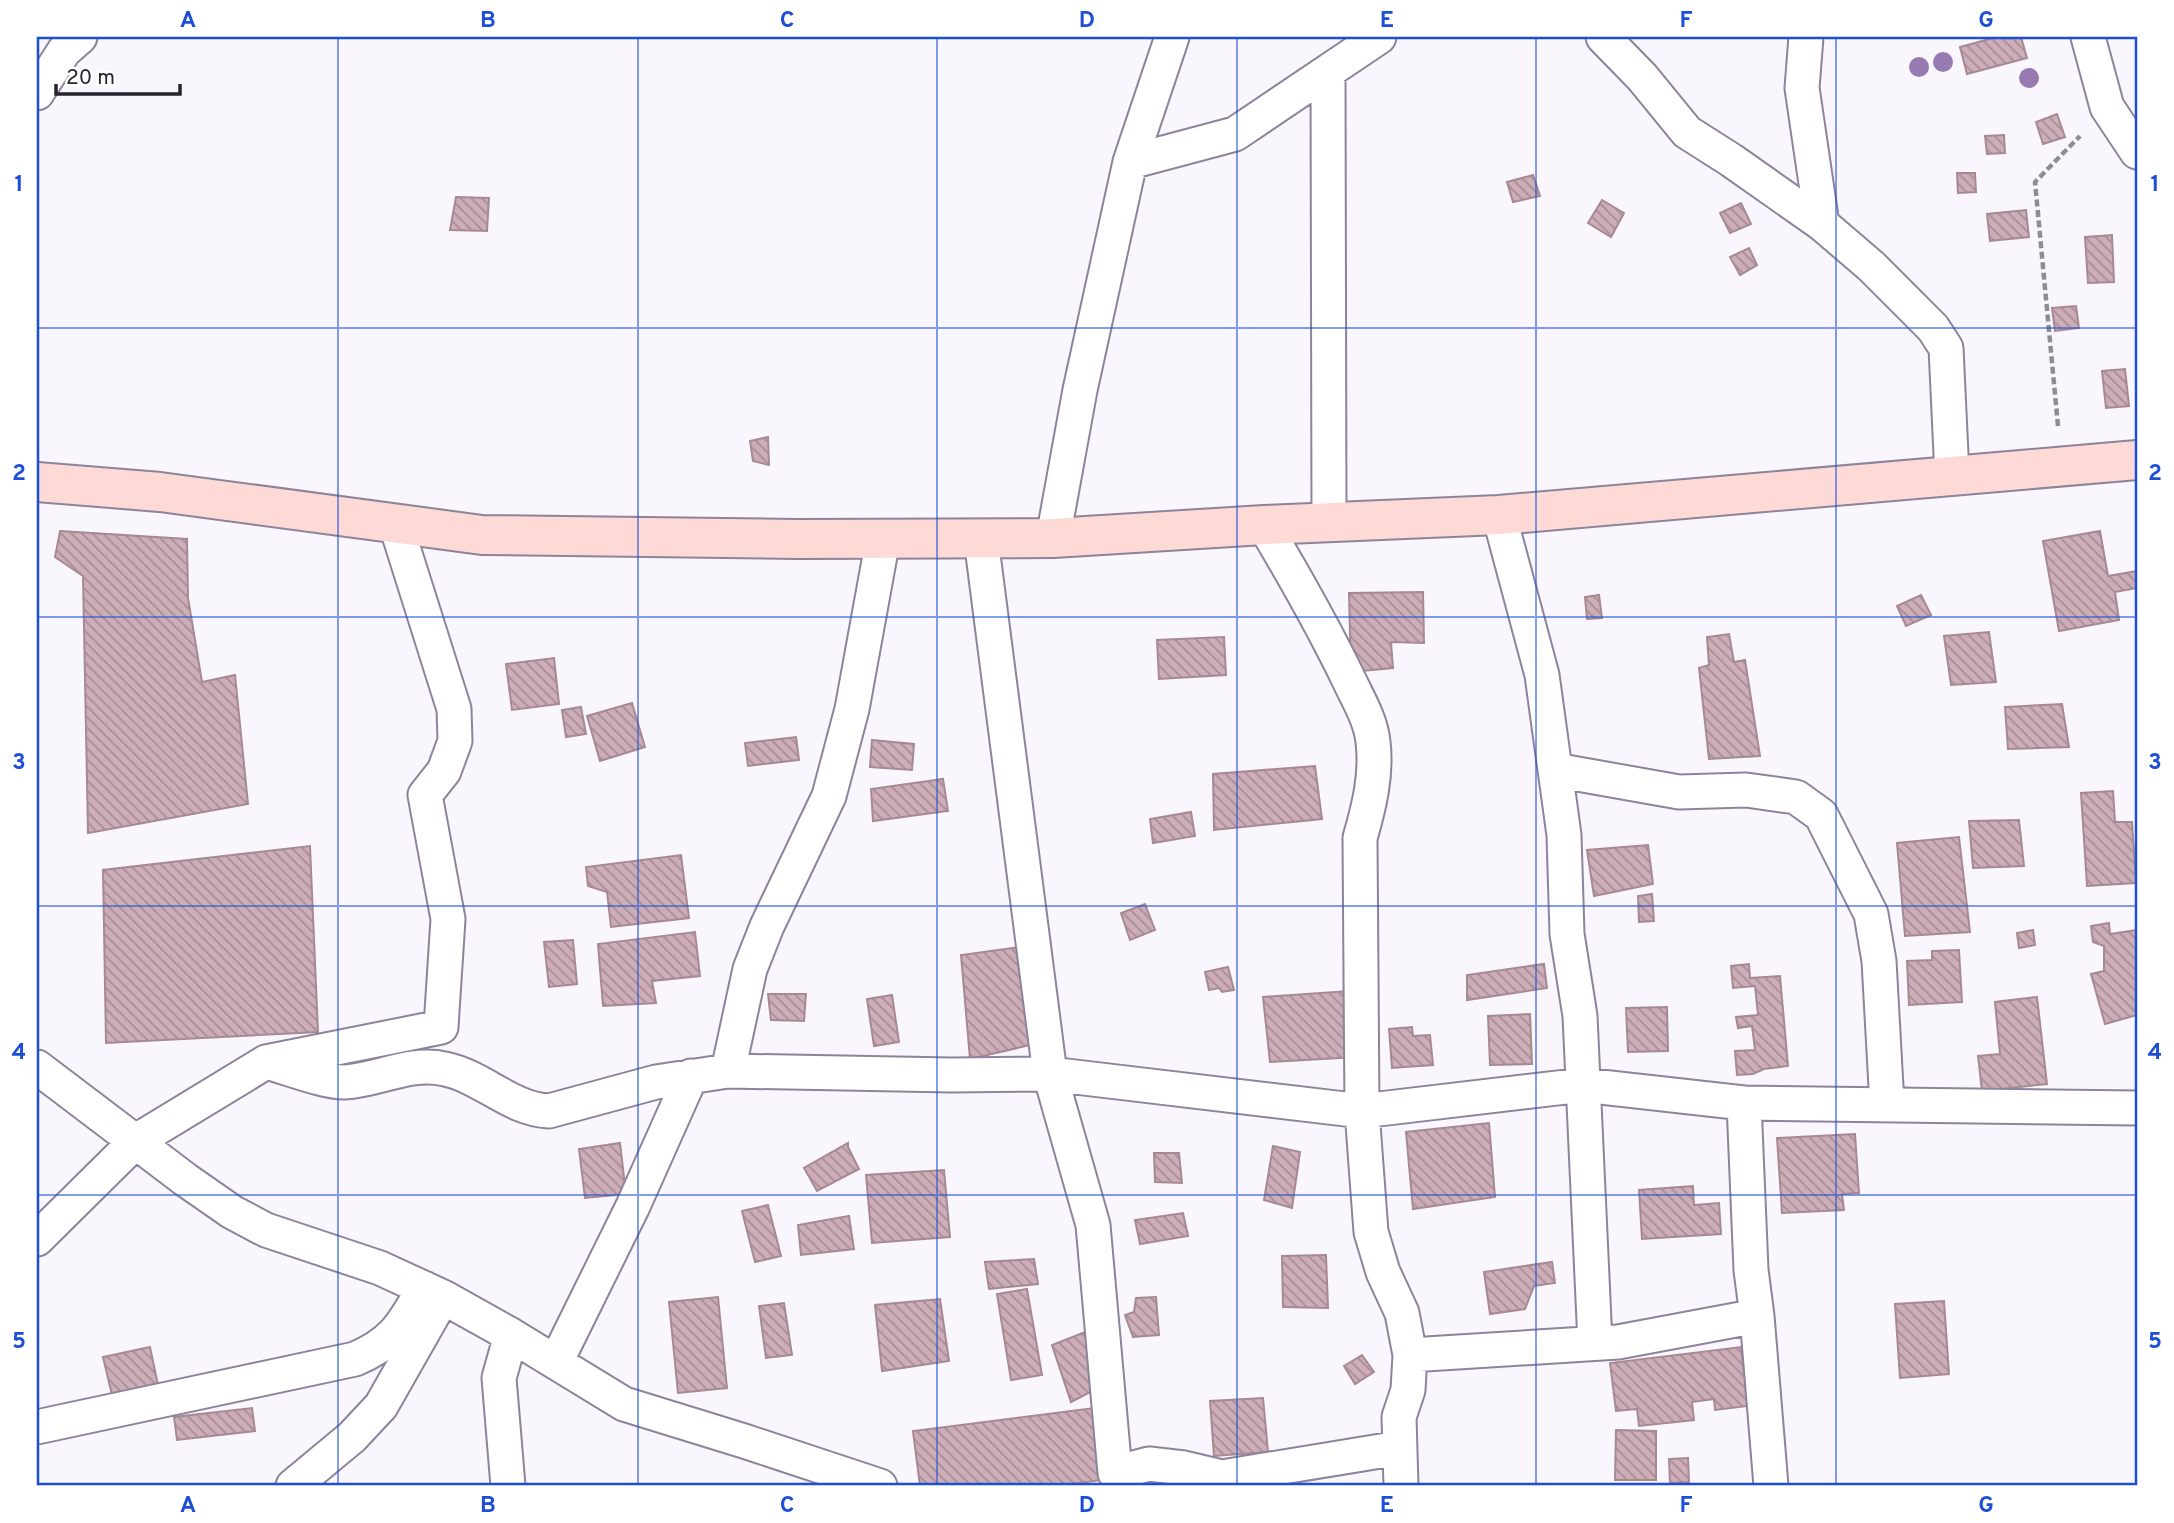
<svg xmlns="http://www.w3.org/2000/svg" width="2174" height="1523" font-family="Overpass,sans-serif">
<defs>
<pattern id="building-back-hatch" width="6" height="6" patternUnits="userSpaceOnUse" patternTransform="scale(1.75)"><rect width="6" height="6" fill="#cdadb7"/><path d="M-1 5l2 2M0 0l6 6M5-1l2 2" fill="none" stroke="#a68d95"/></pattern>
</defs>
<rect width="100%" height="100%" fill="#f9f7fd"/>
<!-- building -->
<path fill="url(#building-back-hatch)" stroke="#a78992" stroke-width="2" d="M1997,37h24l6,21 -60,16 -7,-27z
M2057,114l8,23 -22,7 -7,-22z
M2004,135l1,18 -18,1 -2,-18z
M1957,173h18l1,19 -18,1z
M1533,175l7,21 -27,6 -6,-20z
M456,197l33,1 -2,33 -37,-1z
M1602,200l22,13 -13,24 -23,-14z
M1741,203l10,21 -21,9 -10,-20z
M2026,210l3,27 -39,4 -3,-27z
M2112,235l2,47 -26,1 -3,-46z
M1749,248l8,17 -17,10 -10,-18z
M2076,306l3,22 -24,3 -3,-23z
M2125,369l4,37 -23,2 -4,-37z
M768,437l1,28 -16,-4 -3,-20z
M60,531l127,8 1,59 14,84 33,-7 13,129 -160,29 -5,-257 -28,-19z
M2100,531l8,45 29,-5v17l-22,4 4,28 -60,11 -16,-90z
M1423,592l1,51 -33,-1 2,26 -42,4 -2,-79z
M1599,595l3,23 -15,1 -2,-22z
M1921,595l10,20 -25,11 -9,-20z
M1989,632l7,50 -45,3 -7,-49z
M1729,634l5,28 11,-2 15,96 -51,3 -10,-91 10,-3 -2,-28z
M1224,637l2,38 -67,4 -2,-39z
M554,658l5,46 -47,6 -6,-46z
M632,703l13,44 -45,14 -13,-45z
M2062,704l7,43 -61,2 -3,-42z
M581,707l5,27 -20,3 -4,-27z
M796,737l3,23 -51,6 -3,-23z
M872,740l42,4 -2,26 -42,-3z
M1315,766l7,53 -108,11 -1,-56z
M943,779l5,32 -75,10 -2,-32z
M2113,791l2,31h17l4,61 -49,3 -6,-93z
M1191,812l4,24 -42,7 -3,-24z
M2019,820l5,46 -51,2 -4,-47z
M1959,837l11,95 -65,4 -8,-93z
M1648,845l5,39 -59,12 -7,-46z
M310,846l8,186 -212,11 -3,-173z
M681,855l8,63 -78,9 -4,-35 -19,-6 -2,-19z
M1652,894l2,27 -15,1 -1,-26z
M1145,904l10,26 -25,10 -9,-27z
M2109,923l1,11 27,-4v85l-32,9 -14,-50 13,-3v-25l-11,-4 -2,-16z
M2033,930l2,15 -16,3 -2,-15z
M695,932l5,44 -48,5 4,22 -53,3 -5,-62z
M573,940l4,44 -28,3 -5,-45z
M1028,946l11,97 -69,16 -9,-104z
M1959,950l3,52 -53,3 -2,-44 25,-1v-9z
M1544,964l3,24 -80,12v-25z
M1749,964l1,14 30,-2 8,90 -24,3 -11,5 -16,1 -2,-24 20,-1 -3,-24 -14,2 -2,-11 22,-2 -3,-29 -22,2 -2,-22z
M1228,967l6,23 -12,2 -3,-4 -10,2 -4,-18z
M1349,991l8,66 -87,5 -7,-65z
M768,994h38l-2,27 -33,-1z
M892,995l7,47 -25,4 -7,-47z
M2037,997l10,87 -65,7 -4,-35 22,-2 -5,-52z
M1667,1007l1,44 -40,1 -2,-44z
M1530,1014l2,50 -42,1 -2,-49z
M1412,1027l1,9 17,-1 3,30 -41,3 -3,-39z
M1489,1123l6,74 -82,12 -7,-77z
M1855,1134l4,59 -17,1 2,16 -62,3 -5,-75z
M620,1143l6,51 -41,4 -6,-49z
M848,1143v4l11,22 -42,22 -13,-23z
M1273,1146l27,6 -8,56 -28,-8z
M1154,1153h25l3,30 -27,-1z
M944,1170l6,67 -78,6 -6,-68z
M1693,1186l1,19 25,-2 2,31 -79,5 -3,-49z
M768,1205l13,51 -26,6 -13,-51z
M1183,1213l5,23 -48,8 -5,-24z
M849,1216l5,33 -53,6 -3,-30z
M1326,1255l2,53 -45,-1 -1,-51z
M1034,1259l4,25 -49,5 -4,-27z
M1552,1262l3,21 -21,3 -9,23 -35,5 -6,-42z
M1027,1289l15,86 -31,5 -14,-86z
M718,1297l9,91 -49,5 -9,-91z
M1156,1297l3,38 -26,2 -8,-22 9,-3 2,-14z
M940,1299l9,62 -67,10 -7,-66z
M1944,1301l5,73 -49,4 -5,-74z
M784,1303l8,52 -26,3 -7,-52z
M1090,1330l18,53 -37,19 -19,-57z
M150,1347l8,38 -46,10 -9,-38z
M1741,1347l7,59 -33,4 -1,-11 -22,3 2,18 -55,6 -2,-17 -21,2 -6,-48z
M1362,1355l12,17 -19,12 -11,-18z
M1263,1398l5,54 -54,4 -4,-55z
M252,1408l3,23 -78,9 -3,-23z
M1094,1408l8,72 -46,6h-136l-7,-55z
M1616,1430l40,1v49h-41z
M1688,1458l1,24 -19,1 -1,-24z"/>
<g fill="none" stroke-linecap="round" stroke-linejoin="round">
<!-- street casing -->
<g stroke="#8d839c" stroke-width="37">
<path id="street" d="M1603,37l39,40 45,55 44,28 91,64 49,42 62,62 13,20 6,128
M1806,37l-4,51 20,136
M2088,37l19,70 30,45
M1328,72l1,451
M37,93l27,-42 16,-14
M1130,162l105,-28 144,-97
M1499,515l43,160 22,160 3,99 13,82 15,327
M1264,525c31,52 60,103 86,157 9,19 21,39 23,60 4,33 -4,65 -13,96l2,273 9,121 12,40 19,41 8,42 -2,35 -9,27 2,69
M1053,538l27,-148 50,-228 42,-125
M981,539l69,535 312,37 221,-26 161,18
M1555,770l124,22 67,-2 50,7 25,18 50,99 8,47 8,144
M266,1062c20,5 60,21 79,20 34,-2 65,-21 100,-13 38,8 65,40 104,42l107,-29 72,-11 224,4 98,-1 43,151 22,248 34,-9 35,4 38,9 177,-29
M37,1067l149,113 46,32 34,18 114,38 63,29 68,38 113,69 120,37 136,45
M728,1071l22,-102 17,-43 62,-130 23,-87 31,-170
M37,1239l99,-98 130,-79 175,-35 7,-108 -23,-124 19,-24 11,-30 -1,-32 -59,-187
M1757,1316l14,170
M1410,1355l208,-13 139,-26 -6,-46 -7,-167 393,5
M556,1362l77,-156 58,-130
M37,1427l318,-68c40,-17 48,-35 69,-71
M293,1486l59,-49 29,-31 54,-95
M508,1486l-9,-108 12,-43"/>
</g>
<!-- secondary casing -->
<g stroke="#8d839c" stroke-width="42">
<path id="secondary" d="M37,482l123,10 322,43 316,4 255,-1 211,-13 235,-10 638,-55"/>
</g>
<!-- path -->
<path stroke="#8f8c94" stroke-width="4.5" stroke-dasharray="7 3.5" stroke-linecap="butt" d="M2058,426l-23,-244 45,-46"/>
<!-- street -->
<use href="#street" stroke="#fff" stroke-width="33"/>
<!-- secondary -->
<use href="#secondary" stroke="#fddad5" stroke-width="38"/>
</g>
<!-- trees -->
<g fill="#977ab1">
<circle cx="1943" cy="62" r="10"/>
<circle cx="1919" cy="67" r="10"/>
<circle cx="2029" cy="78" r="10"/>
</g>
<!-- grid -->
<path fill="none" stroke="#1d4ed8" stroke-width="2" stroke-opacity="0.55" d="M338,37v1449M638,37v1449M937,37v1449M1237,37v1449M1536,37v1449M1836,37v1449M37,328h2100M37,617h2100M37,906h2100M37,1195h2100"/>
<!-- border -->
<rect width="2174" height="1523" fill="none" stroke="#ffffff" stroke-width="77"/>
<!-- scale -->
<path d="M56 84v10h124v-10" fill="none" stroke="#28242e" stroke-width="3.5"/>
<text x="66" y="84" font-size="21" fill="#28242e" stroke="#ffffff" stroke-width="5" paint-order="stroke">20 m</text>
<rect x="38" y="38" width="2098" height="1446" fill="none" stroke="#1d4ed8" stroke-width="2.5"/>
<g font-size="23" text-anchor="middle" font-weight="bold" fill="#1d4ed8">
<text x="188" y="27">A</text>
<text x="488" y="27">B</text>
<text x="787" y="27">C</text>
<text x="1087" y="27">D</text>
<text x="1387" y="27">E</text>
<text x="1686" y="27">F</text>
<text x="1986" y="27">G</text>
<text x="19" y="191">1</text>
<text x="2155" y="191">1</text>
<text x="19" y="480">2</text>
<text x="2155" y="480">2</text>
<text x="19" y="769">3</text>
<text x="2155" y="769">3</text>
<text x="19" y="1059">4</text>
<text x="2155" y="1059">4</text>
<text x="19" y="1348">5</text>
<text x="2155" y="1348">5</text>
<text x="188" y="1512">A</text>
<text x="488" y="1512">B</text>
<text x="787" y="1512">C</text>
<text x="1087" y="1512">D</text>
<text x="1387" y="1512">E</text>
<text x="1686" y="1512">F</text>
<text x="1986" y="1512">G</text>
</g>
</svg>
